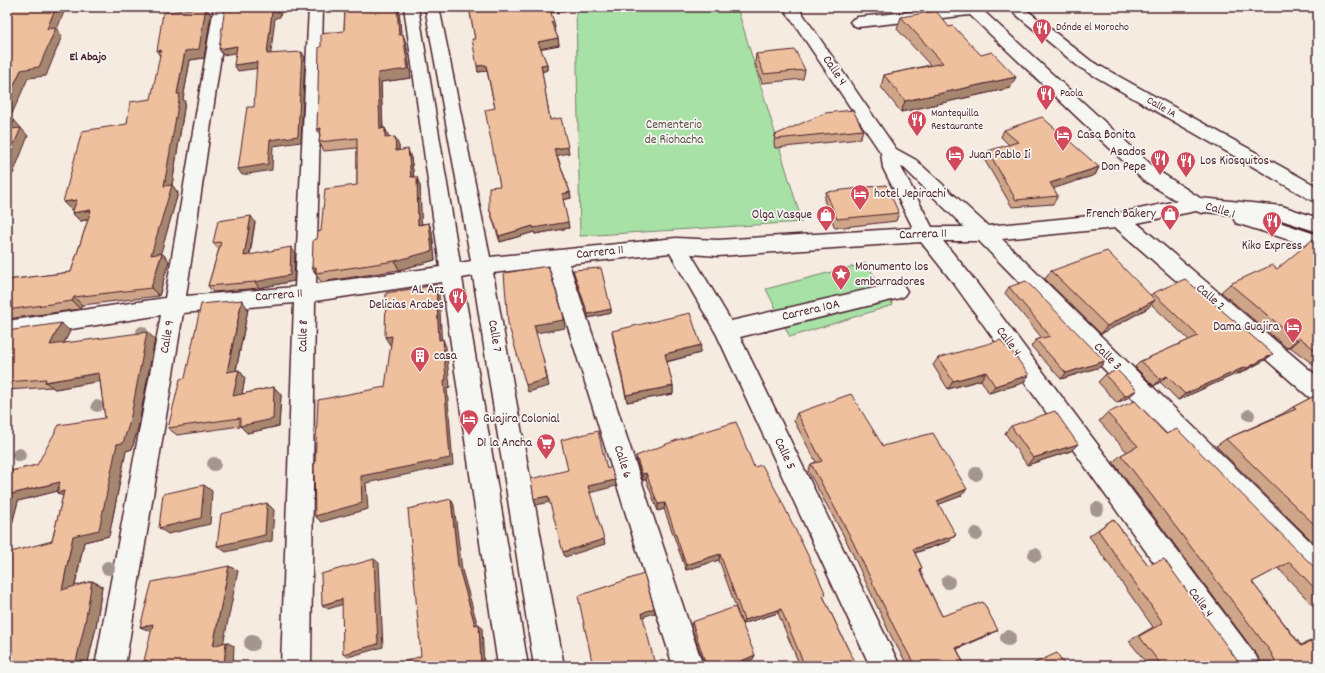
<svg xmlns="http://www.w3.org/2000/svg" width="1325" height="673" font-family="Dekko,sans-serif">
<rect width="100%" height="100%" fill="#f5ebe1"/>
<filter id="ink" filterUnits="userSpaceOnUse"><feTurbulence type="fractalNoise" baseFrequency=".025" numOctaves="2"/><feDisplacementMap in="SourceGraphic" scale="8" xChannelSelector="R" yChannelSelector="G"/><feConvolveMatrix kernelMatrix="1 2 1 2 8 2 1 2 1" color-interpolation-filters="sRGB"/></filter>
<g filter="url(#ink)">
<!-- green -->
<path fill="#a7e1a6" stroke="#788068" d="M576,7h161l65,215 -222,14z
M866,263l27,42 -103,32 -24,-48z"/>
<g fill="none" stroke-linecap="round" stroke-linejoin="round">
<!-- minor casing -->
<g stroke="#4a1f2b" stroke-width="3">
<path id="minor" d="M214,7h14l-42,289 109,-9 14,-280h14l-7,277 124,-17 -36,-260h14l42,256 11,-2 -46,-254h14l51,250 186,-19 42,2 195,-12 -30,-60 -2,-15 -98,-146h15l98,142 20,11 72,66 132,-13 57,-12 -34,-21 -173,-165 -112,12 -5,-2 -3,-3 3,-3 5,-2 101,-10h20l178,163 43,28 82,8 36,12v14l-37,-12 -14,-2 51,17v14l-82,-26 -3,-5 2,-3 -30,-3 -3,1 -6,-2 -59,12 181,154v24l-8,-3 -194,-170 -114,11 316,310v32l-10,-3 -329,-337h-36l26,32 287,383 5,10h-33l-273,-381 -34,-43 -203,14 -27,-2 40,67 165,-38 7,2 4,6 -4,6 -7,2 -156,38 160,329h-30l-153,-331 -47,-82 -101,11 134,402h-30l-124,-400 -56,7 71,393h-30l-61,-390 -11,2 66,388h-30l-56,-384 -127,19 -4,365h-30l13,-363 -111,10 -58,353h-30l66,-351 -154,24v-18l158,-23zM901,167l3,1 60,59h-32z
M1007,7h16l68,54 227,126v15l-7,-2 -232,-133z"/>
</g>
<!-- minor -->
<use href="#minor" fill="#f6f6f2" fill-rule="evenodd"/>
</g>
<!-- trees -->
<g fill="#a4968e">
<circle cx="142" cy="332" r="6"/>
<circle cx="97" cy="406" r="6"/>
<circle cx="1249" cy="415" r="6"/>
<circle cx="19" cy="455" r="7"/>
<circle cx="214" cy="464" r="7"/>
<circle cx="976" cy="474" r="7"/>
<circle cx="1097" cy="509" r="7"/>
<circle cx="976" cy="534" r="7"/>
<circle cx="1035" cy="555" r="7"/>
<circle cx="108" cy="568" r="7"/>
<circle cx="948" cy="582" r="7"/>
<circle cx="1008" cy="638" r="8"/>
<circle cx="252" cy="643" r="8"/>
</g>
<!-- wall -->
<path fill="#cea588" stroke="#4a1f2b" d="M345,7h53l1,3 2,25 5,8 5,35 -30,4 2,46h2l4,10 10,8v5l12,7 3,19 6,9 1,38 8,-1 3,9 3,28 -36,10 -78,12 -9,-14 5,-29 4,-8 36,-46v-37l-33,3 -5,-9 1,-6 1,-89 23,-16z
M469,7h94l1,5 -13,1 4,15 -1,1 4,9 1,7 -19,3 7,16v6l-5,2 8,48 19,33 -12,2 13,37 1,6 -8,2 6,28 -34,6 -1,-2 -34,10 -11,-34 11,-22 -5,-78 -8,-37 -9,1 -3,-33z
M211,15l-7,43 -14,2 -7,39 2,3 -13,83 6,8 -18,61 2,-1 7,8 -10,35 -77,9 -2,4 -73,10v-39l64,-8 17,-52 -8,1 -8,-8 1,-3h-2l56,-86 24,-25z
M901,17l48,10 32,28 29,33 -109,24 -20,-25 3,-12 46,-10 -33,-36z
M756,54l49,16 -2,9 -41,4 -7,-20z
M863,130l-3,9 -85,9 -1,-4 1,-9z
M1004,130l95,37 -4,8 -42,13 5,8 -5,8 -41,3 -28,-48 4,-8 21,-6 -8,-8z
M826,192l73,21 -3,8 -61,7 -11,-28z
M255,222l-5,33 45,-2 -1,28 -35,7 -46,4 -5,-6 11,-37h-1l-5,-6z
M1318,241v127l-28,-21 -3,1 -66,-56 9,-8 47,-15z
M573,270l38,39v4l-23,5 -14,-43z
M1051,271l100,24 2,-2 120,61 -8,6 -26,14 -1,-1 -60,27 -18,-18 -6,4 -19,-19 6,-6 48,-21 -38,-36 -3,4 -47,26 -56,-55z
M1009,287l96,74 -5,6 -39,12 -30,-33 5,-6 6,-2 -37,-45z
M248,309l-12,62 3,-1 6,8 -3,16 32,-7 7,8 -2,31 -32,7 -7,-7 -63,9 -9,-7 17,-50z
M7,331h63l-6,12 91,-4 -17,89 -6,21 -6,2 -17,85 -25,6 -9,44 17,-5 10,5 -6,41 -9,39 -35,-125 11,-45 -6,-5 -39,10 -6,23 -5,-52 30,-7 68,-47 -5,-37 -45,8 -3,-2 -45,3z
M612,331l88,22 -33,9 6,24v8l-46,8 -14,-64z
M1006,347l23,28 -6,8 -34,10 -8,-13 -33,9 -15,-24 5,-7z
M1105,375l24,22 -12,6 -19,-21z
M1318,394v153l-102,-101 10,-7 56,-25 11,-7z
M797,413l86,33 78,50 -22,8 11,37 -35,12 7,15 -2,2 22,46 49,18 -34,15 8,17h-57l-17,-30 -45,-96 -38,-69 3,-7 5,-2 -22,-41z
M1107,413l59,21 152,137v40l-40,-43 -26,14 49,63 17,-7v28h-169l-20,-25 24,-14 -64,-91 24,-17 35,46 91,98h22l-4,-8 -144,-193 8,-7 6,-3 -28,-31z
M1011,426l60,25 -44,14 -22,-32z
M636,456l118,11 70,131 24,51 -48,17 -22,-53 -36,11 -23,-64 -33,10 -22,-61 -6,2 -12,-31h-3l-6,-17z
M692,622l63,33 -2,4 -16,7h-35l2,-3 -13,-37z"/>
<!-- shaded-wall -->
<path fill="#a7866f" stroke="#4a1f2b" d="M56,7h10l-9,22 5,7 -16,40 -18,2 -21,47v-25l14,-30 26,-41z
M206,7l5,8 -7,43 -14,2 -7,39 2,3 -13,83 6,8 -20,70 -7,-8 13,-69 13,-92 8,-43z
M278,7h4l-2,10 -5,1 -5,42 -3,-6 5,-42z
M397,7h1l1,3 3,34 -3,-9z
M551,22h3l1,6 -3,1z
M403,34l3,9 5,35 -30,4 2,56 -3,-9 -2,-56z
M558,38l1,7 -20,4 -1,-7z
M237,46l4,6 -18,3 -4,-6z
M161,50l1,10 -5,-9z
M302,52l3,6 -4,84 -28,4 -1,24 -30,5 -4,-6 32,-29z
M257,62l3,6 -22,3 -4,-6z
M547,64v6l-5,2 -1,-7z
M486,65l1,6 -9,1 -1,-6z
M1016,77l-6,11 -109,24 4,-11z
M14,120l14,16 -15,38 -6,1v-14l4,-32z
M321,128v10l-4,-9z
M385,128l4,9v10l-4,-9z
M395,137l4,9v14l-3,-9z
M568,147l1,6 -14,3 -1,-7z
M408,149l3,9 4,28 -4,-9z
M1099,167l-4,8 -49,16 4,-8z
M417,177l3,9 2,48 -4,-9z
M570,192l1,6 -9,2v-6z
M77,200l7,8 -13,2 -8,-8z
M91,210l7,8 -18,3 -8,-8z
M251,216l4,6 -7,41 -4,-7z
M568,222l1,6 -34,6 -1,-2 -34,10 -1,-6 34,-10z
M429,223l3,9 3,28 -36,10 -4,-9z
M291,247l4,6 -1,28 -35,7 -4,-6z
M162,253l7,8 -10,35 -8,-8z
M316,267v6l-4,-5z
M436,285l3,8 3,55 -3,-8z
M74,297l8,8 -2,4 -8,-8z
M242,300l6,9 -14,71 -7,-8z
M1155,300l-7,8 -47,26 6,-8z
M611,309v4l-23,5v-4z
M563,314l2,14 -29,5 -2,-8z
M61,323l9,8 -11,21 -9,-7z
M147,332l8,7 -17,89 -6,21 -6,2 -17,85 -25,6 -11,52 -11,-4 11,-54 44,-92z
M392,336l4,8 -6,1 -5,-8z
M1300,338l-10,9 -3,1 10,-8z
M443,339l3,8 4,40 -3,1 6,77 -87,18 2,26 -47,13 -6,-6 46,-40 83,-96z
M701,345l-1,8 -35,9v-8z
M1273,354l-8,6 -26,14 8,-6z
M543,358l6,28 -21,6 -2,-7z
M1105,361l-5,6 -39,12 5,-6z
M1245,367l-7,6 -60,27 7,-6z
M239,370l6,8 -5,26 -7,-8z
M986,372l-5,8 -33,9 5,-8z
M99,373l8,7 -52,9 -10,-7z
M1029,375l-6,8 -34,10 6,-7z
M1167,376l-7,6 -6,4 6,-7z
M673,386v8l-46,8 -1,-7z
M274,387l7,8 -2,31 -32,7 -7,-7z
M1137,390l-8,7 -12,6 8,-7z
M1078,444l-7,7 -44,14 6,-7z
M646,473v7h-3l-1,-6z
M615,480l1,6 -27,7 -1,-7z
M60,482l10,6 -52,13 -6,23 -5,1v-30z
M204,485l8,6 -2,33 -42,10 -9,-6z
M967,489l-6,7 -29,11 5,-6z
M64,491l4,8 -11,-6z
M548,496l2,6 -14,3 -2,-6z
M451,499l3,6 8,65 17,60 -4,-5 -17,-60z
M267,503l7,7 -2,31 -46,11 -9,-6z
M665,503l-1,6 -6,2v-7z
M956,535l-6,6 -42,14 5,-6z
M604,539l1,5 -40,13 -2,-5z
M720,554l-1,6 -33,10v-5z
M374,559l5,4 4,84 -35,10 -5,-3z
M229,566l9,5 -16,79 -9,-4z
M92,581l10,5 -6,41 -9,39h-12z
M342,599l5,4 -19,6 -6,-4z
M654,608l1,5 -13,4v-4z
M781,609l-3,4 -36,11 2,-4z
M153,624l10,4 -13,3 -10,-4z
M479,624l3,4 2,38h-3z
M998,630l-7,4 -41,18 6,-4z
M226,642l8,4 -1,20h-9z
M755,655l-2,4 -16,7h-7z
M654,661v4l-4,1h-12z"/>
<!-- building -->
<path fill="#efc09e" stroke="#4a1f2b" d="M8,7h48l-9,22 9,-1 -17,39 -18,3 -14,30v-91z
M206,7l-7,42 -14,2 -8,43h3l-16,92 8,-1 -21,70 11,-2 -11,35 -77,9 -2,4 -65,9v-30l64,-8 20,-62 -19,3 5,-13 -14,2 19,-71 45,-7 3,-22 21,-3 10,-49 -4,1 6,-38z
M225,7h53v4l-6,1 -5,42 35,-2 -4,84 -28,4 -2,24 -30,5 9,-62h7l3,-45 -23,3 3,-19 -18,3z
M345,7h52l2,28 4,-1 5,35 -30,4 2,56 5,-1v10l10,-1 1,14 12,-2 3,28h6l1,48 11,-2 3,28 -37,10 -79,12v-6l-4,1 1,-28 4,-1 1,-7 3,-1 4,-42 32,-4v-47l-38,4 2,-14 -4,1 2,-82h2v-13l23,-3z
M469,7h80l5,15h-3l7,16 -20,4 9,22 -6,1 9,55 11,-2 7,29 -14,2 16,43 -8,2 6,28 -35,6v-2l-34,10 -10,-28v-21l11,-1 -15,-76 10,-2 -9,-43 -9,1 -5,-27h3z
M936,11l13,16 4,-1 28,29 11,-3 24,25 -111,24 -21,-26 59,-12 -42,-46z
M795,50l10,20 -41,4 -8,-20z
M853,110l10,20 -87,9 -1,-4 50,-22z
M1042,117l57,50 -49,16 8,13 -42,4 -28,-49 30,-9 -14,-12z
M14,120l-3,9 10,-1 -14,33v-40z
M886,185l13,28 -62,6 -11,-27z
M251,216l-7,40 47,-9 -1,28 -35,7 -47,4 13,-44 -8,1 5,-22z
M1313,239l5,2v43l-2,1 2,1v66l-18,-14 -3,2 -67,-56 42,-19 5,4z
M1107,251l48,49 -48,26 -56,-55z
M548,266l15,48 1,6 -30,5 9,33 4,21 -21,6 -18,-62 -4,-50z
M601,268l10,41 -23,5 -15,-44z
M1185,279l88,75 -26,14 -2,-1 -60,27 -18,-18 -7,3 -19,-18 57,-25 -45,-43z
M1026,281l79,80 -39,12 -30,-33 14,-4 -41,-49z
M436,285l3,55 4,-1 3,41h-2l6,78 -89,18 1,27 -47,13 -1,-52h1l3,-64 67,-13 7,-51 -7,1 1,-44z
M242,300l-15,72 12,-2 -6,26 41,-9 -1,32 -33,7v-8l-72,10 12,-49 5,-1 16,-74z
M690,313l11,32 -36,9 8,32 -47,9 -14,-64z
M61,323l-11,22 97,-13 -17,89 -7,22 -6,1 -18,86 -26,6 -11,54 30,-9 -7,42 -10,43h-68v-113l45,-12 12,-50 -7,2 3,-11 -53,13v-23l30,-7 22,-40 46,-7 -6,-45 -54,9 1,-3 -39,3v-51z
M1001,340l5,7 2,-1 21,29 -34,11 -9,-14 -33,9 -15,-23z
M1117,370l20,20 -12,6 -20,-21z
M851,394l32,52 50,-13 34,56 -30,12 19,34 -43,14 9,19 -3,1 23,47 41,-14 15,28 -42,18 9,18h-50l-19,-35 -47,-97 -38,-70 11,-3 -25,-48z
M1318,394v134l-92,-89 70,-30 -3,-2z
M1135,401l31,33 11,-5 141,142v21l-28,-30 -38,20 49,64 17,-7v27h-156l-23,-30 24,-13 -65,-93 15,-11 35,46 16,-6 75,104 37,-1 -6,-11 -149,-196 17,-9 -31,-33z
M1055,411l23,33 -45,14 -22,-32z
M736,422l18,45 8,-2 17,31 37,76 10,23 -3,1 25,53 10,17h-59l5,-2 -23,-55 -37,11 -24,-66 -34,11 -21,-62 -7,1 -12,-31 -4,1 -6,-18 41,-16z
M598,431l9,38 4,-2 4,13 -27,6 16,53 -41,13 -15,-56 -14,3 -3,-20 37,-9 -7,-30z
M204,485l-3,33 -42,10 4,-34z
M451,499l7,66 17,60 4,-1 2,42h-89l29,-10 -13,-147z
M267,503l-2,32 -48,11 4,-32z
M374,559l4,85 -35,10 -1,-55 -20,6 -1,-31z
M229,566l-16,80 13,-4 -2,24h-78l1,-6 -3,1 9,-37 -13,3 12,-45z
M644,574l10,34 -12,5 12,48 -16,5h-45l-15,-70z
M735,607l20,48 -25,11h-26l-1,-2 2,-2 -13,-40z
M1057,653l8,13h-37z"/>
</g>
<!-- icons -->
<defs>
<g id="restaurant-pin" transform="scale(1)"><path d="M0 17L-7.5 6A9.5 9.5 0 1 1 7.5 6Z" fill="#d1495b" stroke="#f6f6f2"/><path d="M-5-6h1v4h1v-4h1v4h1v-4h1v5L-1.5 .5V6h-2V.5L-5-1ZM5-6V6H3V1.5H1.5Q1.5-4 5-6Z" fill="#fff"/></g>
<g id="hotel-pin" transform="scale(1)"><path d="M0 17L-7.5 6A9.5 9.5 0 1 1 7.5 6Z" fill="#d1495b" stroke="#f6f6f2"/><path d="M-6-4.5h1.5V1H6V5H4.5V3h-9V5H-6ZM-4 0a1.8 1.8 0 1 1 3.6 0ZM.5 0V-2.5h3Q6-2.5 6 0Z" fill="#fff"/></g>
<g id="shop-pin" transform="scale(1)"><path d="M0 17L-7.5 6A9.5 9.5 0 1 1 7.5 6Z" fill="#d1495b" stroke="#f6f6f2"/><path d="M-5-2.5h2.3a2.7 3.5 0 0 1 5.4 0H5L5.5 6h-11ZM-1.5-2.5h3a1.5 2.3 0 0 0-3 0Z" fill="#fff"/></g>
<g id="sight-pin" transform="scale(1)"><path d="M0 17L-7.5 6A9.5 9.5 0 1 1 7.5 6Z" fill="#d1495b" stroke="#f6f6f2"/><path d="M0-6L1.8-2.2L6-1.7L2.9 1.2L3.7 5.4L0 3.3L-3.7 5.4L-2.9 1.2L-6-1.7L-1.8-2.2Z" fill="#fff"/></g>
<g id="building-pin" transform="scale(1)"><path d="M0 17L-7.5 6A9.5 9.5 0 1 1 7.5 6Z" fill="#d1495b" stroke="#f6f6f2"/><path d="M-4-6H4V6H1V3H-1V6H-4ZM-2.5-4.3h1.7v1.8h-1.7ZM.8-4.3h1.7v1.8H.8ZM-2.5-1h1.7V.8h-1.7ZM.8-1h1.7V.8H.8Z" fill="#fff"/></g>
<g id="supermarket-pin" transform="scale(1)"><path d="M0 17L-7.5 6A9.5 9.5 0 1 1 7.5 6Z" fill="#d1495b" stroke="#f6f6f2"/><path d="M-6-5.5h2.5l.6 2H6L4.5 2H-2.5L-4.4-4H-6ZM-1.5 3.2a1.3 1.3 0 1 0 .1 0ZM3 3.2a1.3 1.3 0 1 0 .1 0Z" fill="#fff"/></g>
</defs>
<g fill-rule="evenodd">
<use href="#restaurant-pin" x="1042" y="28"/>
<use href="#restaurant-pin" x="1046" y="94"/>
<use href="#restaurant-pin" x="917" y="120"/>
<use href="#hotel-pin" x="1063" y="135"/>
<use href="#hotel-pin" x="955" y="155"/>
<use href="#restaurant-pin" x="1160" y="159"/>
<use href="#restaurant-pin" x="1186" y="161"/>
<use href="#hotel-pin" x="860" y="194"/>
<use href="#shop-pin" x="1170" y="214"/>
<use href="#shop-pin" x="826" y="215"/>
<use href="#restaurant-pin" x="1272" y="221"/>
<use href="#sight-pin" x="841" y="274"/>
<use href="#restaurant-pin" x="458" y="297"/>
<use href="#hotel-pin" x="1293" y="327"/>
<use href="#building-pin" x="420" y="356"/>
<use href="#hotel-pin" x="469" y="419"/>
<use href="#supermarket-pin" x="546" y="443"/>
</g>
<g text-anchor="middle" dominant-baseline="central" stroke-width="3.5" stroke-linejoin="round" paint-order="stroke">
<!-- far-poi labels -->
<g font-size="11" fill="#4a1f2b" stroke="#f6f6f2" text-anchor="start">
<text x="1056" y="28">Dónde el Morocho</text>
<text x="1060" y="94">Paola</text>
<text x="931" y="114">Mantequilla<tspan x="931" dy="13">Restaurante</tspan></text>
</g>
<!-- far-street labels -->
<g font-size="11" fill="#4a1f2b" stroke="#f6f6f2">
<text transform="translate(1161 108) rotate(30)">Calle 1A</text>
</g>
<!-- far-neighbourhood labels -->
<g font-size="12" font-weight="bold" fill="#4a1f2b" stroke="#f6f6f2">
<text x="88" y="57">El Abajo</text>
</g>
<!-- street labels -->
<g font-size="13" fill="#4a1f2b" stroke="#f6f6f2">
<text transform="translate(834 71) rotate(56)">Calle 4</text>
<text transform="translate(1220 211) rotate(17)">Calle 1</text>
<text transform="translate(923 235) rotate(-2)">Carrera 11</text>
<text transform="translate(600 253) rotate(-6)">Carrera 11</text>
<text transform="translate(279 296) rotate(-5)">Carrera 11</text>
<text transform="translate(1210 298) rotate(41)">Calle 2</text>
<text transform="translate(811 311) rotate(-13)">Carrera 10A</text>
<text transform="translate(304 336) rotate(-89)">Calle 8</text>
<text transform="translate(494 336) rotate(81)">Calle 7</text>
<text transform="translate(168 337) rotate(-80)">Calle 9</text>
<text transform="translate(1008 342) rotate(54)">Calle 4</text>
<text transform="translate(1107 357) rotate(45)">Calle 3</text>
<text transform="translate(784 454) rotate(65)">Calle 5</text>
<text transform="translate(622 462) rotate(72)">Calle 6</text>
<text transform="translate(1200 603) rotate(54)">Calle 4</text>
</g>
<!-- park labels -->
<g font-size="13" fill="#61504a" stroke="#f6f6f2">
<text x="674" y="125">Cementerio<tspan x="674" dy="15">de Riohacha</tspan></text>
</g>
<!-- poi labels -->
<g font-size="13" fill="#4a1f2b" stroke="#f6f6f2" text-anchor="start">
<text x="1077" y="135">Casa Bonita</text>
<text x="1146" y="152" text-anchor="end">Asados<tspan x="1146" dy="15">Don Pepe</tspan></text>
<text x="969" y="155">Juan Pablo Ii</text>
<text x="1200" y="161">Los Kiosquitos</text>
<text x="874" y="194">hotel Jepirachi</text>
<text x="1156" y="214" text-anchor="end">French Bakery</text>
<text x="812" y="215" text-anchor="end">Olga Vasque</text>
<text x="1272" y="246" text-anchor="middle">Kiko Express</text>
<text x="855" y="267">Monumento los<tspan x="855" dy="15">embarradores</tspan></text>
<text x="444" y="290" text-anchor="end">AL Arz<tspan x="444" dy="15">Delicias Arabes</tspan></text>
<text x="1279" y="327" text-anchor="end">Dama Guajira</text>
<text x="434" y="356">casa</text>
<text x="483" y="419">Guajira Colonial</text>
<text x="532" y="443" text-anchor="end">D1 la Ancha</text>
</g>
</g>
<!-- margin -->
<rect width="1325" height="673" fill="none" stroke="#f6f6f2" stroke-width="24"/>
<rect x="12" y="12" width="1301" height="649" fill="none" stroke="#4a1f2b" stroke-width="1.5" filter="url(#ink)"/>
</svg>
